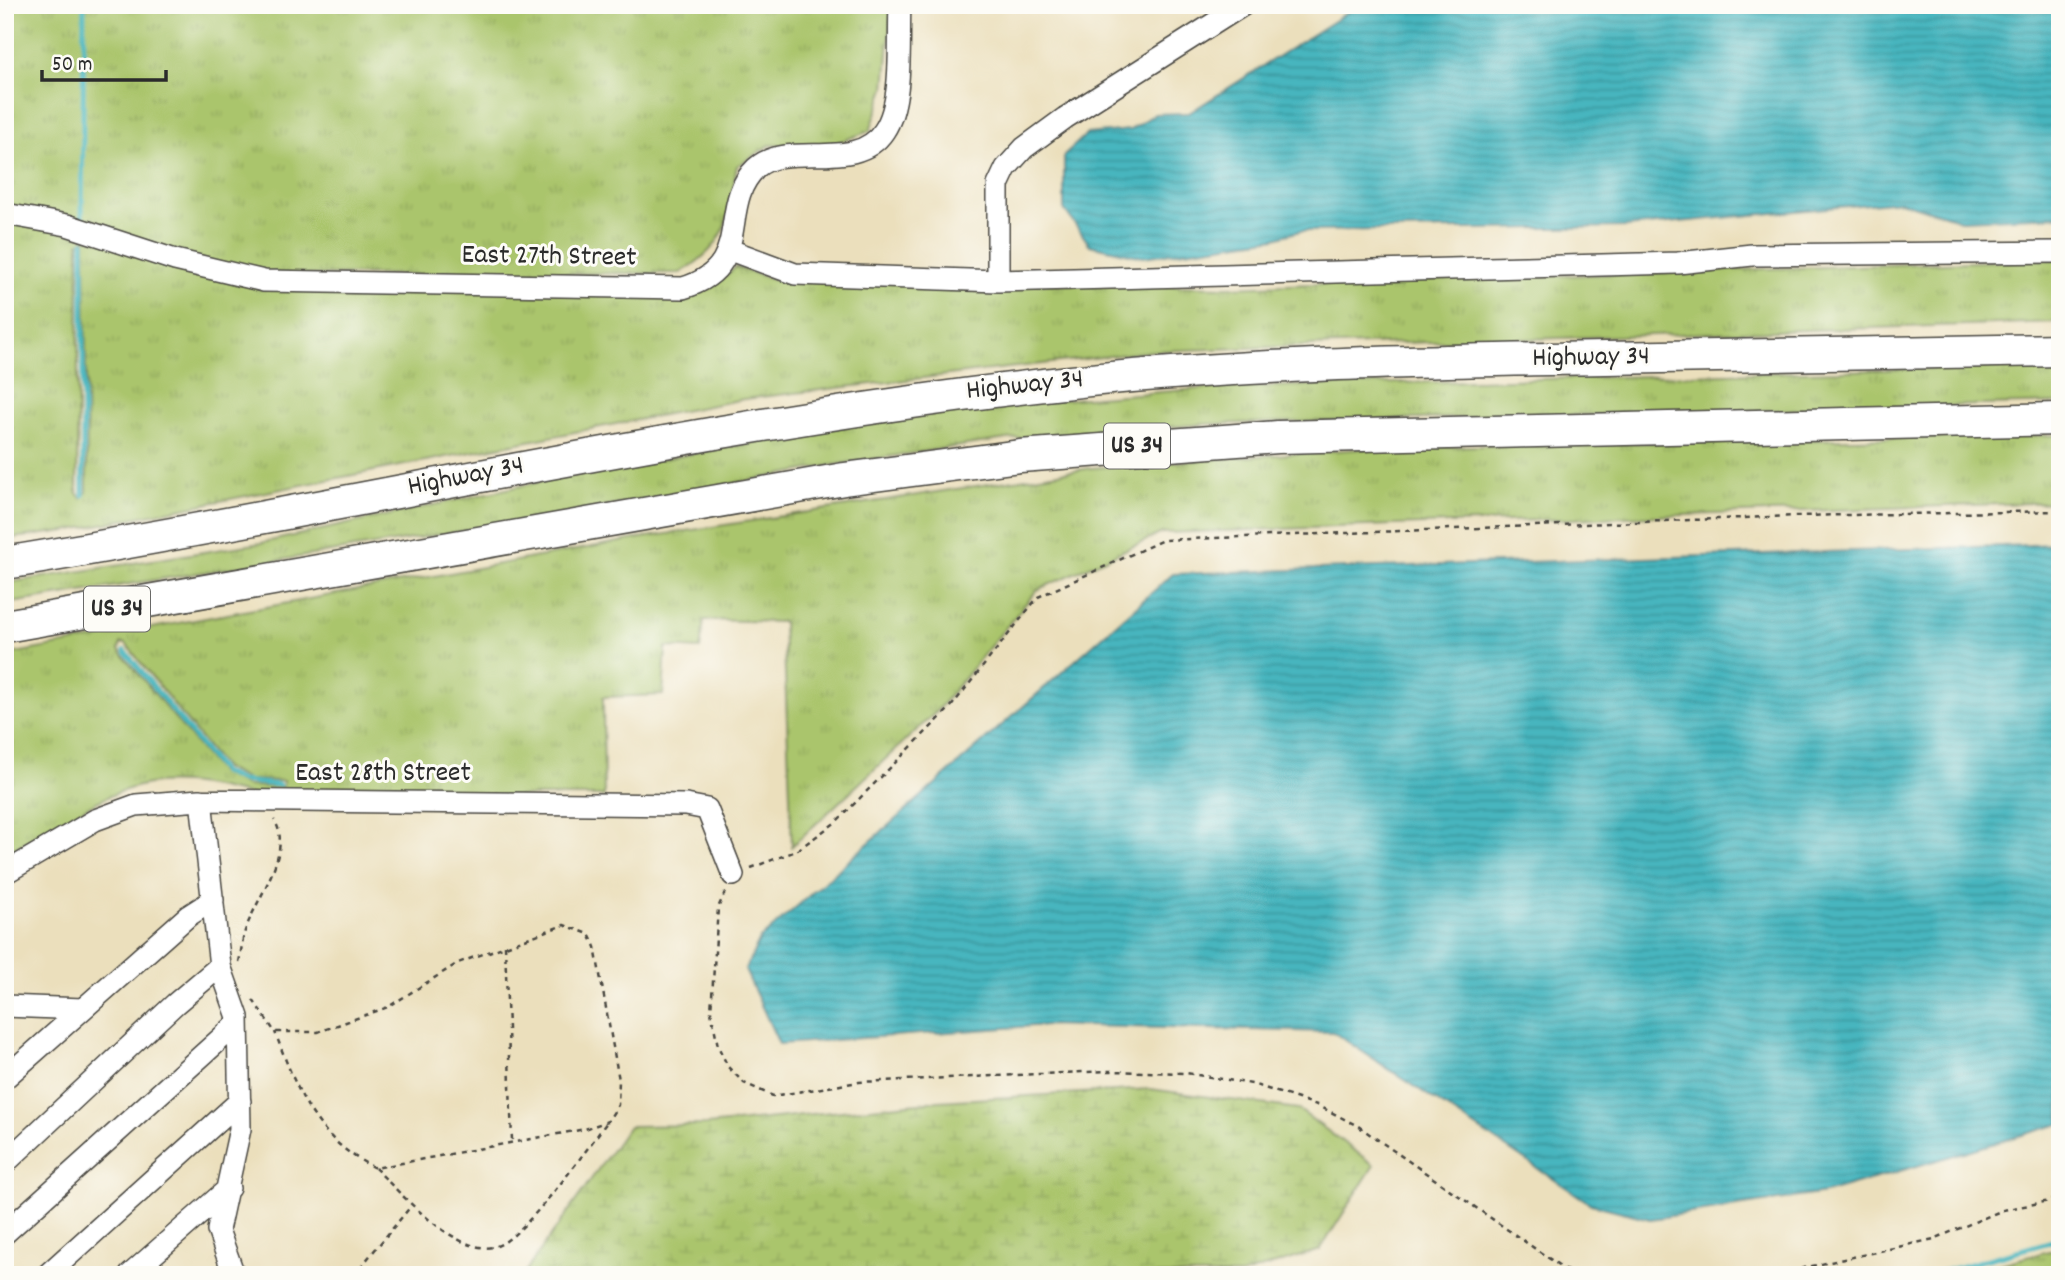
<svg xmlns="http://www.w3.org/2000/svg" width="2065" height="1280" font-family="Dekko,sans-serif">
<defs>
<pattern id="grass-tufts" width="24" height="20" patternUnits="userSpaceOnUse" patternTransform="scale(1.75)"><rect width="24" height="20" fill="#aac56c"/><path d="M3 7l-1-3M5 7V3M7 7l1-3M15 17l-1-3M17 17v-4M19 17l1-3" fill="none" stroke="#92a95e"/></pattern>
<pattern id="wetland-marsh" width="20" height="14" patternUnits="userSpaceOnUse" patternTransform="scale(1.75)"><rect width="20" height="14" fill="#aac56c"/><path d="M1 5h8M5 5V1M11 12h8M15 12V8" fill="none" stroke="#92a95e"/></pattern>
<pattern id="water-rules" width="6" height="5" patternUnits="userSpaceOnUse" patternTransform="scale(1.75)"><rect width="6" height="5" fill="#47b6bf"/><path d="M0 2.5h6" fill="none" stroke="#3b949b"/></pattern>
</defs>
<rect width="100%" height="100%" fill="#fdfcf7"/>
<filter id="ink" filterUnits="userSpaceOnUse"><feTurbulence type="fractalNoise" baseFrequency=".0143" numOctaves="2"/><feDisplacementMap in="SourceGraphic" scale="14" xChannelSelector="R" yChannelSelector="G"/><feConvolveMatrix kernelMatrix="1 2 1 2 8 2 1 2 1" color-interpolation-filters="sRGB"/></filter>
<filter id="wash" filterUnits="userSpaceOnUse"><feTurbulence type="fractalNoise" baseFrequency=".00686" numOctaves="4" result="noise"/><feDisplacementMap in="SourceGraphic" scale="28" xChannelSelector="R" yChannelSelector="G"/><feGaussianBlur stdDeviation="1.57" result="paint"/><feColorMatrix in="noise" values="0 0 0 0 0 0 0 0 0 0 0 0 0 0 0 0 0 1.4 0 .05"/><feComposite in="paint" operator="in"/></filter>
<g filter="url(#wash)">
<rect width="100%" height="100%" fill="#ebdfbc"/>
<!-- grass -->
<path fill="url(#grass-tufts)" stroke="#6a784c" stroke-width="2" fill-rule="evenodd" d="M5,5h887l-7,83 -15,43 -42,15 -58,-1 -33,21c-11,54 -5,76 -57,107l-391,2 -55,-6 -229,-66z
M5,222h23l256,67h426l26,-22 36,12 456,8 832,-28v63l-907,29 -409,48 -678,132 -61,8zM85,238l2,254 -6,6 -4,-5 2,-250z
M2060,365v38l-852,21 -201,15 -174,26 -277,51 -551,88v-21l256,-40 282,-62 283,-52 173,-24 211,-17z
M2060,435v67l-898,31 -125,57 -101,122 -144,134 -9,-224 -79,-2 -4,29 -34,-2 -3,48 -60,2 1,99h-349c-34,-8 -70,-17 -106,-12 -43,6 -105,48 -144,70v-199l636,-117 450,-70 283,-20zM121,643l5,1 98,124 23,12 36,1v6l-36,-1 -27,-13 -101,-123z"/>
<!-- wetland -->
<path fill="url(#wetland-marsh)" stroke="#6a784c" stroke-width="2" d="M1150,1089l148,20 76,56 -54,85 -79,25h-718l106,-149 78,-1 231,-24z
M2060,1248v27h-100z"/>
<!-- water -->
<path fill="url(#water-rules)" stroke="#397075" stroke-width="2" d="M1359,5h701v211l-99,4 -61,-19 -274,26 -326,4 -25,7 -132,19 -53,-12 -26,-36v-54l23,-21 43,-4 25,-16 34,-1z
M2060,544v580l-235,69 -175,26 -59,-15 -258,-172 -286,-7 -268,19 -34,-74 15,-31 413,-365z"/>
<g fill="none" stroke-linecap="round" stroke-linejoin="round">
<!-- stream -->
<path stroke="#47b6bf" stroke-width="5" d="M82,219l2,-214
M83,242v253
M125,651l97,121 19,9 38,4
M1931,1275l129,-36"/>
</g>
</g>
<g filter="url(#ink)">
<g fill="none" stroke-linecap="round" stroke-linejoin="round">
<!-- minor casing -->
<g stroke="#484641" stroke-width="24">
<path id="minor" d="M5,214l62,11 108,35 89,21 419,7c73,-22 33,-82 73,-120 31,-29 100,6 128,-37 20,-29 14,-91 16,-126
M730,250l65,24 203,7 680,-18 74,-8 308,-3
M998,281v-96l8,-17 18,-20 41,-30 178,-113
M201,800l19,166 18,51 2,112 -22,101 16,45
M5,873l90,-53 41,-15 64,-5 486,5 21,4 26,66
M5,1006l78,3
M5,1078l183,-162 25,-16
M5,1163l170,-159 45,-38
M5,1233l233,-210
M47,1275l193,-174
M130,1275l99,-87"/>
</g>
<!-- highway casing -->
<g stroke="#484641" stroke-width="35">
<path id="highway" d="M5,563c353,-57 701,-141 1057,-180 162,-18 325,-21 488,-24 170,-3 340,-6 510,-9
M5,626l839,-147 176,-23 258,-19 782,-18"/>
</g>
<!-- path -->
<path stroke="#484641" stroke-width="2.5" stroke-dasharray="5 5" stroke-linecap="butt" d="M751,868l45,-17 40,-29 114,-114 88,-111 125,-57 633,-24 264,-5
M725,892l-7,16 -7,103 7,35 10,21 16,16 29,13 86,-14 249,-11 78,2 66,11 65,21 41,21 215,149
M505,945l7,196
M239,962c2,-9 3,-19 5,-28 9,-31 51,-83 30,-114
M253,1000l22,32h43l70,-25 70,-44 106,-38 25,9 6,13 24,133 -1,25 -10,16 -23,8 -210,39c-60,-29 -78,-77 -100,-136
M375,1168c24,24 84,91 122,78 27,-9 91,-98 110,-124
M354,1275l58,-70
M1772,1275l162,-36 69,-29 57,-11"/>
<!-- minor -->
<use href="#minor" stroke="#fff" stroke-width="21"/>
<!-- highway -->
<use href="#highway" stroke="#fff" stroke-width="32"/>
</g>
</g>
<g text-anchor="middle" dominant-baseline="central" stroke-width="6" stroke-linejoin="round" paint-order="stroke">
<!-- shield labels -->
<g fill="#fdfcf7" stroke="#6a6a68" stroke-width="2">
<rect x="1104" y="423.5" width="66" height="45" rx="5"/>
<rect x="84" y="586.5" width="66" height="45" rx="5"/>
</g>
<g font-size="26" font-weight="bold" fill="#2b2b2b">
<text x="1137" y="446">US 34</text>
<text x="117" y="609">US 34</text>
</g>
<!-- street labels -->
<g font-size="28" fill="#2b2b2b" stroke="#fdfcf7">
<text transform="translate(549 258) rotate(1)">East 27th Street</text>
<text transform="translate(1591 359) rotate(-1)">Highway 34</text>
<text transform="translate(1025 387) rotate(-6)">Highway 34</text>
<text transform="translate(466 478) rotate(-11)">Highway 34</text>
<text x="383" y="775">East 28th Street</text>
</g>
</g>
<!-- margin -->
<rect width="2065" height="1280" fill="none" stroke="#fdfcf7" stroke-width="28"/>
<!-- scale -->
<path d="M42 70v10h124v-10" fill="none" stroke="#2b2b2b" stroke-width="3.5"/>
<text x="52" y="70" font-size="21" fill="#2b2b2b" stroke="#fdfcf7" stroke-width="5" paint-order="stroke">50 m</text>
</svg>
